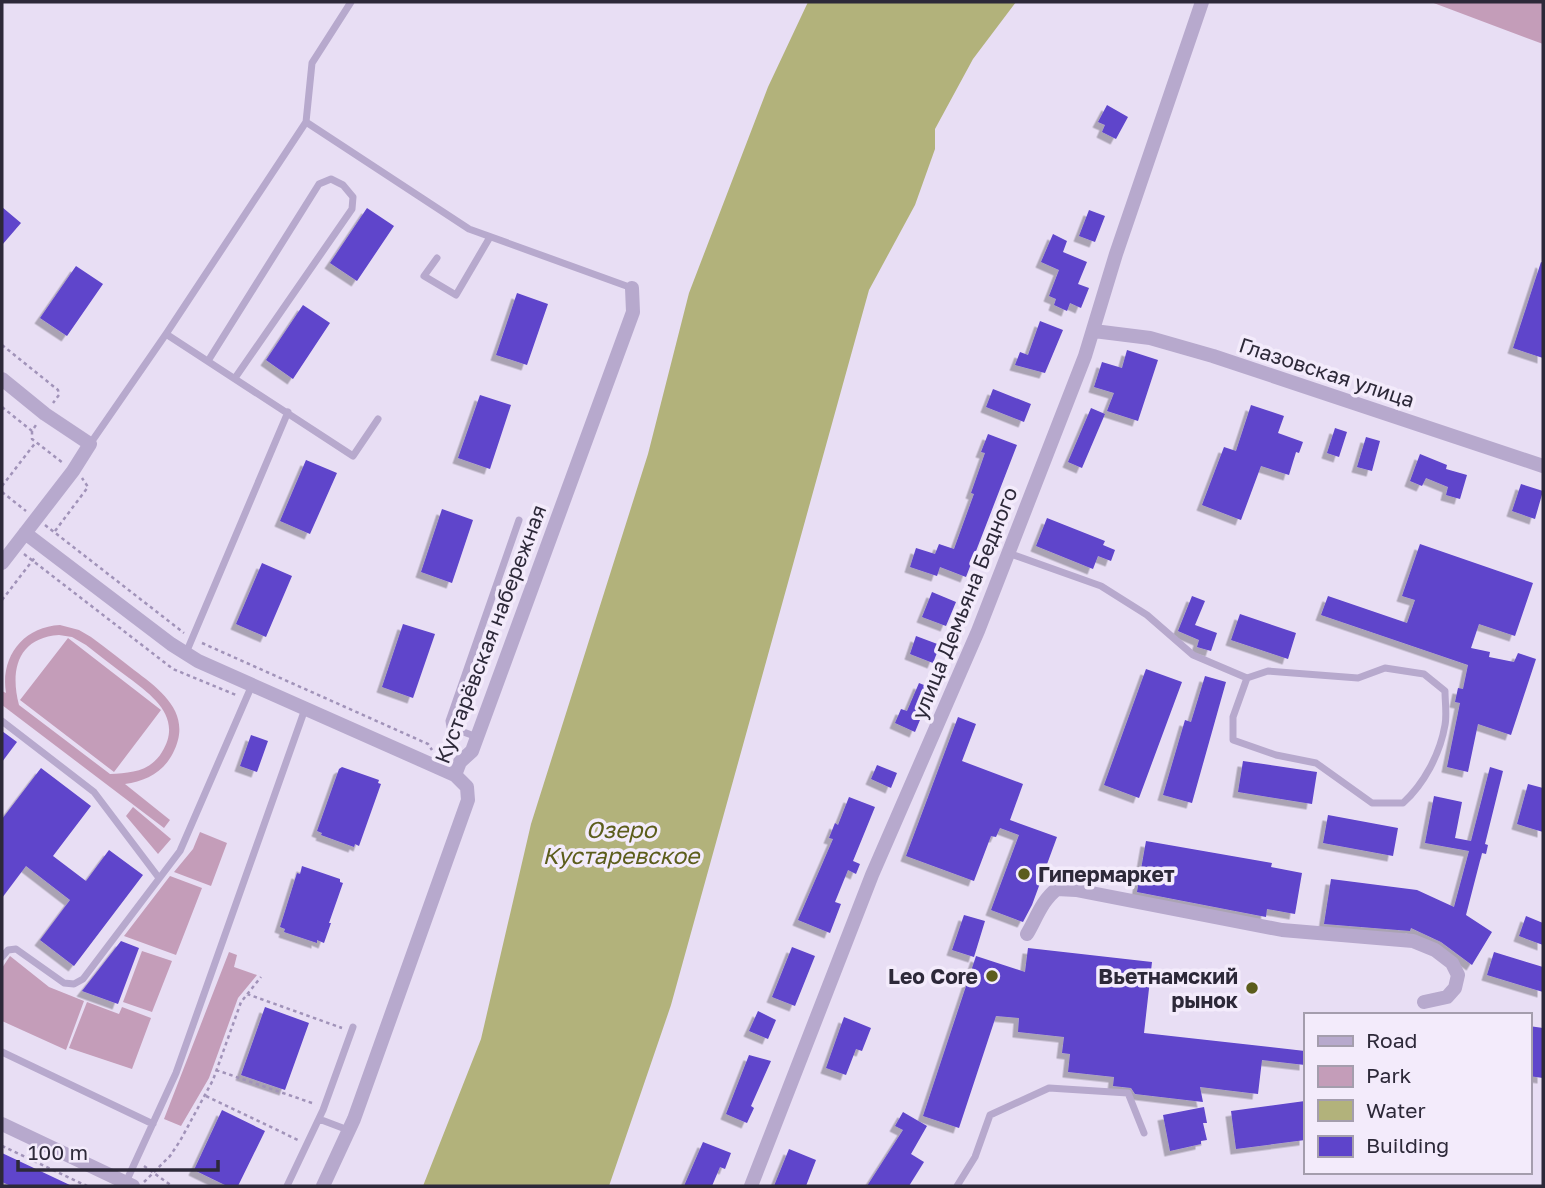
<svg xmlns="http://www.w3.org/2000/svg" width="1545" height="1188" font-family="'Golos Text',sans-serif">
<defs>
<filter id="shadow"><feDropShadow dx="-5.5" dy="5.5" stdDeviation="0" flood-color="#0004"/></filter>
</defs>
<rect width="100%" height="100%" fill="#e8def4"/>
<!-- green -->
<path fill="#c49db9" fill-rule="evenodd" d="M1431,2h112v42z
M60,625l19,5 12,7c15,11 29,22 43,33 28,21 59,44 39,83 -10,20 -28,28 -48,31l45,36 -6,8 -162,-123v-14l4,2c-6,-36 17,-66 54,-68zM59,635l13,2 14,8c14,11 28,22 43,33 24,18 54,40 33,74 -12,20 -32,21 -52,22l-91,-69c-9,-34 -2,-67 40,-70z
M68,638l93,72 -47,62 -94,-72z
M133,807l38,32 -13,15 -32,-38z
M200,832l27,11 -16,43 -37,-14 19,-23z
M170,876l32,12 -26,67 -52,-19z
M142,951l30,10 -20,51 -29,-10z
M229,952l8,3 -3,12 23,8 -19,23 -29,80 -28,48 -17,-7z
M10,956l39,31 35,14 -18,49 -64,-29v-53z
M87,1002l32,12 3,-7 29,11 -19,51 -63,-21z"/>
<!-- water -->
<path fill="#b2b27b" d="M808,2h208l-43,57 -38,70v20l-20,56 -46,85 -198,715 -62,181h-186l58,-147 50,-215 117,-370 41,-161 79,-206z"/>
<!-- building -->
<path fill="#5e44cb" filter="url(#shadow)" d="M1107,105l21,12 -12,22 -14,-7 3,-7 -7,-3z
M2,207l19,16 -19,22z
M367,208l27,18 -37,55 -27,-18z
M1089,210l16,6 -10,26 -16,-6z
M1053,234l14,7 -4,11 24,10 -9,22 11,4 -8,20 -11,-5 -3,8 -13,-6 2,-6 -7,-3 10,-26 -18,-8z
M1541,262l2,1v95l-30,-10z
M76,266l27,18 -36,52 -27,-18z
M517,293l31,11 -21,61 -31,-10z
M303,305l27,18 -37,56 -27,-19z
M1040,321l23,9 -18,43 -30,-8 5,-13 8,3z
M1127,350l31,10 -20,61 -31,-10 7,-18 -20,-6 8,-25 20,6z
M993,389l38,15 -7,18 -38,-15z
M480,395l31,10 -21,64 -32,-11z
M1251,405l33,11 -6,17 25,9 -4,11 -3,-1 -7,23 -28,-9 -20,54 -39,-15 22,-58 12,4z
M1091,408l14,6 -23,54 -14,-6z
M1335,428l12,4 -8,25 -12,-4z
M988,434l29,11 -51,132 -26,-10 -3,9 -27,-9 6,-19 19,6 4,-10 15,5 20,-55 -3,-1 14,-40 -4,-1z
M1366,437l14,4 -8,30 -15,-4z
M1420,454l27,11 -1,4 21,6 -7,24 -14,-4 2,-8 -22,-9 -4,8 -12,-5z
M306,460l31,13 -27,61 -30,-13z
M1521,484l22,7 -8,28 -23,-8z
M442,509l31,11 -21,63 -31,-11z
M1047,518l58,23 -2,4 12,5 -4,11 -13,-5 -5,13 -57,-23z
M1420,544l113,39 -18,53 -36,-12 -8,24 19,4 -1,5 25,5 4,-9 18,6 -25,76 -33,-11 -10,48 -21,-5 13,-64 -5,-1 3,-14 5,1 5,-24 -147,-50 7,-19 79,27 8,-23 -13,-4z
M262,563l30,13 -26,61 -30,-13z
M932,592l24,10 -10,24 -24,-9z
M1192,596l13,5 -10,24 22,8 -6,18 -14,-4 2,-7 -21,-9z
M1240,614l56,19 -8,26 -57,-19z
M403,624l32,10 -22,64 -31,-11z
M916,636l24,9 -7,18 -23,-9z
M1146,669l36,13 -43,116 -35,-13z
M1205,676l21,6 -34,121 -29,-8 22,-75 6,2z
M919,683l20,8 -6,15 -6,-3 -12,29 -20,-9 6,-14 6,2z
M958,717l18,7 -14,37 61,23 -13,36 47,17 -25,68 -9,17 -32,-12 28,-75 -19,-7 -4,9 -5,-1 -17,45 -68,-25z
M2,731l15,11 -15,20z
M251,735l17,6 -11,31 -17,-6z
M1243,761l74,11 -5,32 -74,-12z
M877,765l20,8 -6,15 -20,-9z
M342,767l37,13 -1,3 3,1 -22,62 -4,-2 -1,3 -33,-12 1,-2 -5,-2 22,-62z
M1490,767l13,4 -18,73 3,1 -2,9 -4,-1 -16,62 26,17 -20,33 -31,-23 -30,-14 -1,3 -86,-7 7,-45 86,11 37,17 15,-56 -44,-8 9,-47 28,6 -7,36 16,3z
M41,768l50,38 -38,50 33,25 23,-31 34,25 -69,91 -34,-26 30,-40 -44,-34 -24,32v-79z
M1528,784l15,4v44l-26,-8z
M849,797l26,10 -22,54 7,3 -4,10 -8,-4 -13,32 6,2 -11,29 -32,-13 35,-81 -4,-1 6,-15 3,2z
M1328,815l70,13 -5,28 -70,-13z
M1146,841l126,22 -1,4 31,6 -7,41 -28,-5 -1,8 -129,-25z
M302,866l38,13v3l3,1 -14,40h2l-7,20 -7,-3v3l-33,-11 1,-3 -5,-2 17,-54 3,1z
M964,915l21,6 -11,36 -22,-7z
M1526,916l17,7v22l-24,-9z
M121,941l18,7 -21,56 -36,-13z
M792,947l23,9 -20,50 -23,-9z
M1028,948l124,14 -8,71 161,18v14l-43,-5 -4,34 -58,-7 3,15 -68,-8 -4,-6 -18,-2 1,-9 -46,-5 2,-18 -8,-1 2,-16 -46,-5 1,-14 -23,-2 -37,112 -36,-12 53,-160 49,16z
M1494,952l49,15v25l-56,-17z
M265,1007l44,16 -24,67 -44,-15z
M758,1011l18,9 -8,19 -19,-8z
M844,1017l27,11 -9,23 -6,-2 -10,26 -20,-7z
M1529,1026l14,2v50l-14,-2z
M749,1055l22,6 -20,45 3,2 -7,15 -21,-9z
M1305,1101v39l-69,9 -5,-38z
M1204,1107l3,16h-4l4,17 -6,1v3l-31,7 -7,-36z
M222,1110l43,21 -27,55h-11l-33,-16z
M903,1112l24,14 -16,28 13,8 -15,24h-42l36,-56 -8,-4z
M703,1142l28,11 -6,16 -5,-2 -8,19h-28z
M789,1149l27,11 -10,26h-32z
M2,1153l70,33h-61l-9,-4z"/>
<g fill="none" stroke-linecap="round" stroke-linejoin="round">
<!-- path -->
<path stroke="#a193b9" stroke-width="2.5" stroke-dasharray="3.5 3.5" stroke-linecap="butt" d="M2,345l56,45 1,5 -6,8
M2,407l30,24 4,-6
M32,431v8l31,24
M2,486l34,-44
M2,492l24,19
M45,525l139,108
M55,531l33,-44 -6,-9
M24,554l149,115 63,26
M2,600l34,-44
M202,643l226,101 4,6
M247,994l95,34
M216,1070l99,34
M206,1096l92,44
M2,1146l85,40
M144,1166l28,20
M144,1182l26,-26 10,-15 33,-61 28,-78 20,-25"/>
<!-- service -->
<path stroke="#b7a9cd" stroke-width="7" d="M306,122l163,107 163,59
M437,258l-13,18 32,19 34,-58
M166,334l187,122 25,-37
M208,361l111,-177 12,-5 12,6 10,12 -1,12 -117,169
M90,444l76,-110 140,-212 6,-59 39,-61
M1008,553l93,33 46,29 46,40 54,23 21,-7 90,7 27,-10 39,6 21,17c0,11 2,24 0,34 -5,29 -21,59 -42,78h-31l-56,-40 -40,-8 -43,-15v-23l14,-39
M186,653l102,-241
M2,721l92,71 65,86
M477,737l-27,-10 -1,-6 70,-201
M2,957l6,-7 8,-1 48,34 10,1 9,-5 97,-128 72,-166
M2,1052l151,72
M319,1119l29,11
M126,1182l50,-109 129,-364
M287,1186l36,-76 30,-83
M957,1186l18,-29 15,-42 59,-27 79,5 16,40"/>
<!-- minor -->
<path stroke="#b7a9cd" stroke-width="14" d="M1094,331l56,7 63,18 330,110
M2,379l43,35 45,30 -17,27 -71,92
M25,533l146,111 27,17 257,114
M1027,934c9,-15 15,-34 30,-45l19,1 206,40 131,11 22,9 17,13 6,12 -3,13 -8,9 -23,5
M2,1124l131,62
M323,1186l31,-67 114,-319 -1,-13 -12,-12 5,-13 12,-11 161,-439 -1,-24
M751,1186l121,-311 106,-244 107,-275 31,-102 86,-252"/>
</g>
<!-- markers -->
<g fill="#5c5d1c" stroke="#f3ebfb" stroke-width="2.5">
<circle cx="1024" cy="874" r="7"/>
<circle cx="992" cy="976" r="7"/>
<circle cx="1252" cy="988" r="7"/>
</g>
<g text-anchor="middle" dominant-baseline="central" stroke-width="7" stroke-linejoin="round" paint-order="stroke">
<!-- street labels -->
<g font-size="21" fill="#2d2939" stroke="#f3ebfb">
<text transform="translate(1327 372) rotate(18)">Глазовская улица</text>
<text transform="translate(964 603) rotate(-68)">улица Демьяна Бедного</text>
<text transform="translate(490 634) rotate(-69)">Кустарёвская набережная</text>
</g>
<!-- poi labels -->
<g font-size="21" font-weight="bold" fill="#2d2939" stroke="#f3ebfb" text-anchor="end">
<text x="1038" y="874" text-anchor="start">Гипермаркет</text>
<text x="978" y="976">Leo Core</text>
<text x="1238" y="976">Вьетнамский<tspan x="1238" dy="24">рынок</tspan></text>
</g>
<!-- water labels -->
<g font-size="23" font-style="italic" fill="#5c5d1c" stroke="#f3ebfb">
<text x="621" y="829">Озеро<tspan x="621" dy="26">Кустаревское</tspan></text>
</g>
</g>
<!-- border -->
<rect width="1545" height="1188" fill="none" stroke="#2d2939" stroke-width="7"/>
<!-- legend -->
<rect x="1304" y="1013" width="228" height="161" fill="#f3ebfb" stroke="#a49dad" stroke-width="2"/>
<rect x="1318" y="1036" width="35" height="10" fill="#b7a9cd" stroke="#a49dad" stroke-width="2"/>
<text x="1366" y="1048" font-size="21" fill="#2d2939">Road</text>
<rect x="1318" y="1066" width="35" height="21" fill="#c49db9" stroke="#a49dad" stroke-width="2"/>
<text x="1366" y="1083" font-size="21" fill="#2d2939">Park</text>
<rect x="1318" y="1100" width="35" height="21" fill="#b2b27b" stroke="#a49dad" stroke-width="2"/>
<text x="1366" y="1118" font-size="21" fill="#2d2939">Water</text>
<rect x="1318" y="1136" width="35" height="21" fill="#5e44cb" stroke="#a49dad" stroke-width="2"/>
<text x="1366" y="1153" font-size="21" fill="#2d2939">Building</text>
<!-- scale -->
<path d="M18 1160v10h200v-10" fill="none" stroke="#2d2939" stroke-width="3.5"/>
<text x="28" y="1160" font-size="21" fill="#2d2939" stroke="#f3ebfb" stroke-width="5" paint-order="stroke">100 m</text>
</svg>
